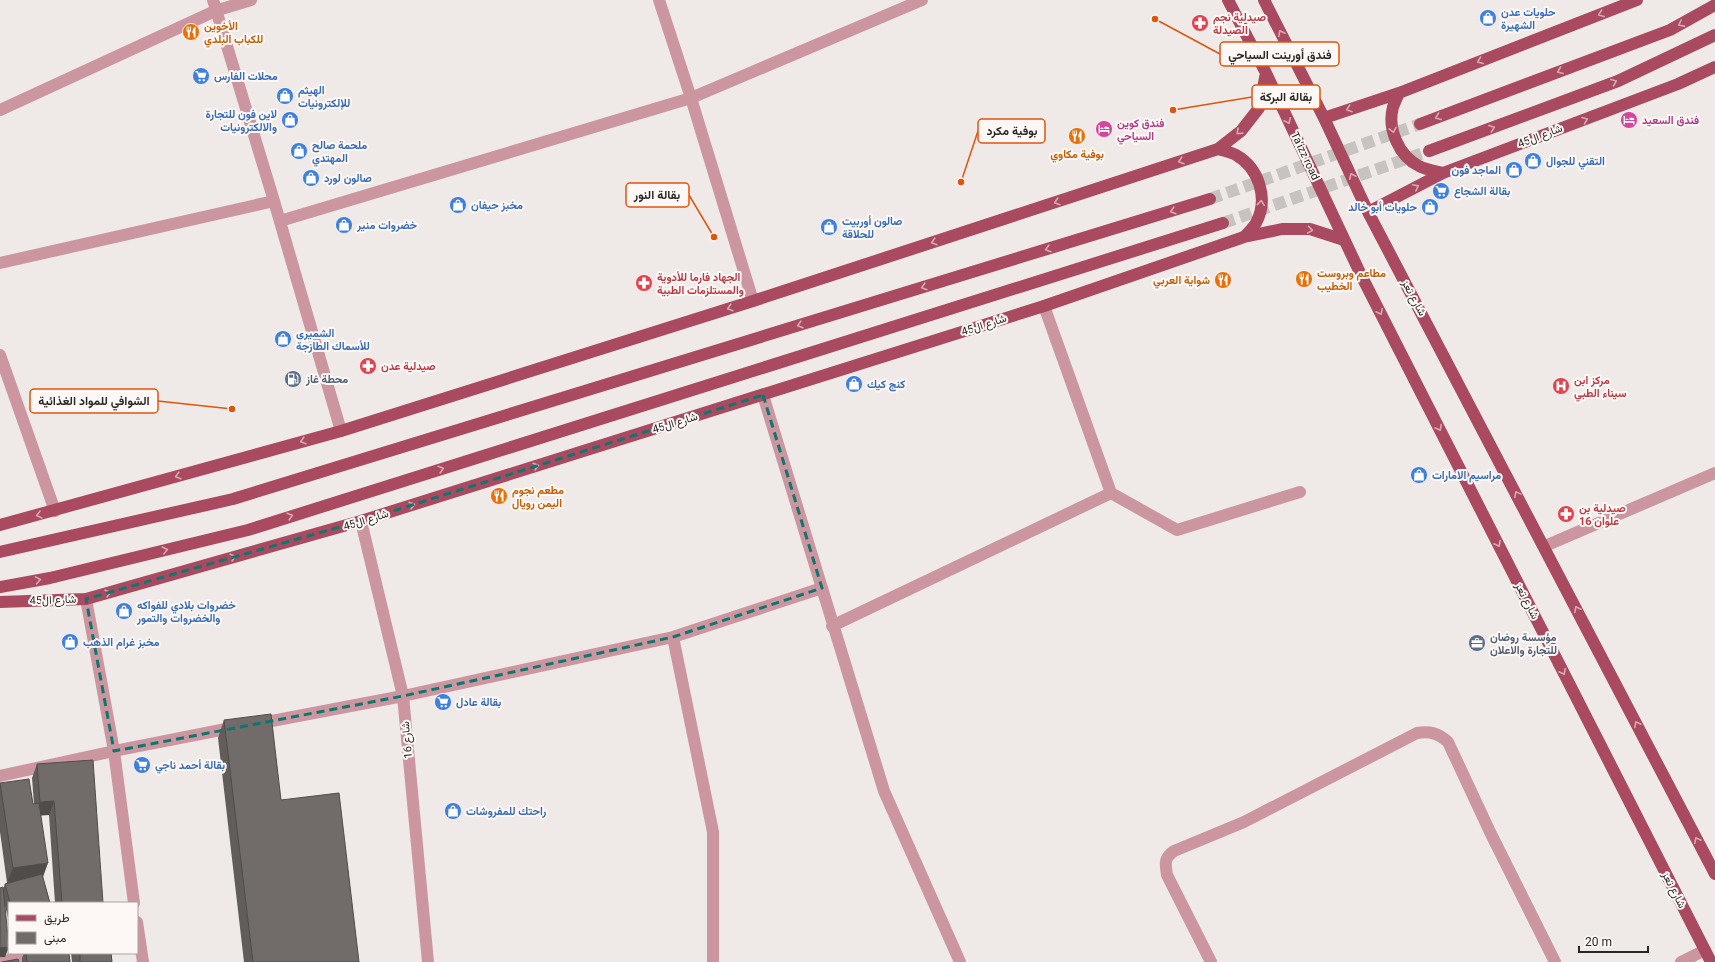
<svg xmlns="http://www.w3.org/2000/svg" width="1715" height="962" font-family="Roboto,Vazirmatn,sans-serif">
<rect width="100%" height="100%" fill="#efeae7"/>
<g fill="none" stroke-linecap="round" stroke-linejoin="round">
<!-- major-tunnel -->
<path stroke="#c7c3c0" stroke-width="12" stroke-dasharray="12 6" stroke-linecap="butt" d="M1210,199l210,-75
M1223,223l206,-72"/>
<!-- minor -->
<path stroke="#cc96a0" stroke-width="12" d="M213,0l61,201 67,230
M659,0l32,98 62,203
M0,110l215,-99 36,-11
M280,221l411,-123 231,-98
M0,263l274,-62
M0,355l55,156
M763,395l121,396 76,171
M1111,493l66,37 123,-38
M361,521l42,175 25,266
M1545,546l170,-73
M86,599l28,152 20,152
M832,626l279,-133 -67,-187
M673,637l40,195v130
M256,724l147,-28 270,-59 149,-49
M0,776l114,-25 122,-24
M137,922l6,40
M0,962l40,-9
M1211,962l-44,-87c-2,-12 -3,-17 7,-24l70,-29 173,-89c13,-2 21,0 31,9l43,92 64,128
M1681,962l24,-12"/>
<!-- major -->
<path stroke="#a94a61" stroke-width="12" d="M1228,0l38,73 95,202 350,687
M1264,0l60,118 44,94 347,662
M1399,93c-2,4 -4,9 -6,14 -6,22 6,49 26,59 7,4 17,5 24,7
M1324,118l75,-25 238,-93
M1420,124l250,-94 45,-25
M1218,149c6,2 13,3 18,6 23,13 33,44 20,68 -3,5 -8,10 -12,14
M1429,151l189,-70 97,-46
M1368,212l75,-39 235,-89 37,-17
M0,525l341,-94 412,-130 465,-152 23,-18 18,-23 7,-35
M0,552l233,-53 977,-300
M0,587l50,-9 198,-48 975,-307
M0,602l86,-3 275,-78 683,-215 200,-69 38,-8h28l34,11"/>
</g>
<!-- wall -->
<path fill="#615d5b" d="M224,720l57,80 78,162h-115l-26,-224z
M37,764l66,139h-48l-6,-88h-9l2,62 8,26h-41v18l-4,-15v51h-5v-69l3,1 2,-5 8,-2 -6,1 -7,-51v-49l33,21h1l-2,-26z
M24,953h45l1,9h-48v-4z
M71,953h40l1,9h-40z"/>
<!-- shaded-wall -->
<path fill="#4f4c4a" d="M54,801l-5,14 -14,1 5,-14z
M48,863l-5,14 -36,6 6,-15z
M9,947l-4,10h-5v-9z"/>
<!-- building -->
<path fill="#716c6a" stroke="#4f4c4a" d="M271,714l10,86 58,-7 20,169h-106l-29,-242z
M93,760l10,143h-41l-8,-102 -14,1 -3,-38z
M29,779l4,25 6,-1 9,60 -35,5 -13,-85z
M42,874l8,29h-40l-5,-19z
M3,887l6,60 -9,1v-60z
M26,953h43l1,9h-43z
M80,953h31l1,9h-32z
M18,959l1,3h-17z"/>
<!-- one-way arrows -->
<defs><path id="oneway-chevron" d="M-2-3.5L2.5 0L-2 3.5" fill="none" stroke-width="1.6" stroke-linecap="round" stroke-linejoin="round"/></defs>
<g stroke="#d7a9b2">
<use href="#oneway-chevron" transform="translate(1601 14) rotate(159)"/>
<use href="#oneway-chevron" transform="translate(1681 24) rotate(151)"/>
<use href="#oneway-chevron" transform="translate(1281 33) rotate(-117)"/>
<use href="#oneway-chevron" transform="translate(1480 61) rotate(159)"/>
<use href="#oneway-chevron" transform="translate(1560 71) rotate(159)"/>
<use href="#oneway-chevron" transform="translate(1614 82) rotate(-21)"/>
<use href="#oneway-chevron" transform="translate(1349 109) rotate(161)"/>
<use href="#oneway-chevron" transform="translate(1438 117) rotate(159)"/>
<use href="#oneway-chevron" transform="translate(1585 120) rotate(-21)"/>
<use href="#oneway-chevron" transform="translate(1288 121) rotate(65)"/>
<use href="#oneway-chevron" transform="translate(1492 128) rotate(-20)"/>
<use href="#oneway-chevron" transform="translate(1393 130) rotate(78)"/>
<use href="#oneway-chevron" transform="translate(1239 132) rotate(136)"/>
<use href="#oneway-chevron" transform="translate(1181 161) rotate(162)"/>
<use href="#oneway-chevron" transform="translate(1352 176) rotate(-115)"/>
<use href="#oneway-chevron" transform="translate(1416 187) rotate(-27)"/>
<use href="#oneway-chevron" transform="translate(1057 202) rotate(162)"/>
<use href="#oneway-chevron" transform="translate(1261 203) rotate(-84)"/>
<use href="#oneway-chevron" transform="translate(1173 211) rotate(163)"/>
<use href="#oneway-chevron" transform="translate(1310 230) rotate(9)"/>
<use href="#oneway-chevron" transform="translate(934 242) rotate(162)"/>
<use href="#oneway-chevron" transform="translate(1048 249) rotate(163)"/>
<use href="#oneway-chevron" transform="translate(924 287) rotate(163)"/>
<use href="#oneway-chevron" transform="translate(730 308) rotate(163)"/>
<use href="#oneway-chevron" transform="translate(1380 312) rotate(63)"/>
<use href="#oneway-chevron" transform="translate(800 325) rotate(163)"/>
<use href="#oneway-chevron" transform="translate(1439 428) rotate(63)"/>
<use href="#oneway-chevron" transform="translate(303 441) rotate(164)"/>
<use href="#oneway-chevron" transform="translate(536 466) rotate(-17)"/>
<use href="#oneway-chevron" transform="translate(441 469) rotate(-17)"/>
<use href="#oneway-chevron" transform="translate(178 476) rotate(164)"/>
<use href="#oneway-chevron" transform="translate(1517 494) rotate(-118)"/>
<use href="#oneway-chevron" transform="translate(412 505) rotate(-17)"/>
<use href="#oneway-chevron" transform="translate(39 515) rotate(166)"/>
<use href="#oneway-chevron" transform="translate(290 516) rotate(-17)"/>
<use href="#oneway-chevron" transform="translate(1498 544) rotate(63)"/>
<use href="#oneway-chevron" transform="translate(165 550) rotate(-14)"/>
<use href="#oneway-chevron" transform="translate(233 557) rotate(-16)"/>
<use href="#oneway-chevron" transform="translate(38 580) rotate(-10)"/>
<use href="#oneway-chevron" transform="translate(108 593) rotate(-16)"/>
<use href="#oneway-chevron" transform="translate(1577 609) rotate(-117)"/>
<use href="#oneway-chevron" transform="translate(1563 672) rotate(63)"/>
<use href="#oneway-chevron" transform="translate(1637 724) rotate(-117)"/>
<use href="#oneway-chevron" transform="translate(1697 840) rotate(-117)"/>
</g>
<!-- marked area -->
<path fill="none" stroke="#0f766e" stroke-width="3" stroke-dasharray="8 5" stroke-linejoin="round" d="M763,395l59,193 -149,49 -270,59 -289,55 -28,-152 275,-78z"/>
<!-- icons -->
<defs>
<g id="shop-disc" transform="scale(0.9)"><circle r="9.5" fill="#3f7fe0" stroke="#fdf7f5"/><path d="M-5-2.5h2.3a2.7 3.5 0 0 1 5.4 0H5L5.5 6h-11ZM-1.5-2.5h3a1.5 2.3 0 0 0-3 0Z" fill="#fff"/></g>
<g id="pharmacy-disc" transform="scale(0.9)"><circle r="9.5" fill="#e0444e" stroke="#fdf7f5"/><path d="M-2-6h4v4h4v4h-4v4h-4v-4h-4v-4h4Z" fill="#fff"/></g>
<g id="restaurant-disc" transform="scale(0.9)"><circle r="9.5" fill="#e8710a" stroke="#fdf7f5"/><path d="M-5-6h1v4h1v-4h1v4h1v-4h1v5L-1.5 .5V6h-2V.5L-5-1ZM5-6V6H3V1.5H1.5Q1.5-4 5-6Z" fill="#fff"/></g>
<g id="supermarket-disc" transform="scale(0.9)"><circle r="9.5" fill="#3f7fe0" stroke="#fdf7f5"/><path d="M-6-5.5h2.5l.6 2H6L4.5 2H-2.5L-4.4-4H-6ZM-1.5 3.2a1.3 1.3 0 1 0 .1 0ZM3 3.2a1.3 1.3 0 1 0 .1 0Z" fill="#fff"/></g>
<g id="hotel-disc" transform="scale(0.9)"><circle r="9.5" fill="#d1479c" stroke="#fdf7f5"/><path d="M-6-4.5h1.5V1H6V5H4.5V3h-9V5H-6ZM-4 0a1.8 1.8 0 1 1 3.6 0ZM.5 0V-2.5h3Q6-2.5 6 0Z" fill="#fff"/></g>
<g id="fuel-disc" transform="scale(0.9)"><circle r="9.5" fill="#5c6f8a" stroke="#fdf7f5"/><path d="M-5.5-6h7V0h2V4h1.3V-2.5L3-4.5l.8-.8L6-3V5H2.5V1h-1V6h-7ZM-4.2-4.7v3.2H.2V-4.7Z" fill="#fff"/></g>
<g id="hospital-disc" transform="scale(0.9)"><circle r="9.5" fill="#e0444e" stroke="#fdf7f5"/><path d="M-5-5h3v3.5h4V-5h3V5h-3V1.5h-4V5h-3Z" fill="#fff"/></g>
<g id="office-disc" transform="scale(0.9)"><circle r="9.5" fill="#5c6f8a" stroke="#fdf7f5"/><path d="M-6-3h4V-5.5h4V-3h4V5H-6ZM-1-4.5V-3h2v-1.5ZM-6 0V1H6V0Z" fill="#fff"/></g>
</defs>
<g fill-rule="evenodd">
<use href="#shop-disc" x="1488" y="18"/>
<use href="#pharmacy-disc" x="1200" y="23"/>
<use href="#restaurant-disc" x="191" y="32"/>
<use href="#supermarket-disc" x="201" y="76"/>
<use href="#shop-disc" x="285" y="96"/>
<use href="#shop-disc" x="290" y="120"/>
<use href="#hotel-disc" x="1629" y="120"/>
<use href="#hotel-disc" x="1104" y="129"/>
<use href="#restaurant-disc" x="1077" y="136"/>
<use href="#shop-disc" x="299" y="151"/>
<use href="#shop-disc" x="1533" y="161"/>
<use href="#shop-disc" x="1514" y="170"/>
<use href="#shop-disc" x="311" y="178"/>
<use href="#supermarket-disc" x="1441" y="191"/>
<use href="#shop-disc" x="458" y="205"/>
<use href="#shop-disc" x="1430" y="207"/>
<use href="#shop-disc" x="344" y="225"/>
<use href="#shop-disc" x="829" y="227"/>
<use href="#restaurant-disc" x="1304" y="279"/>
<use href="#restaurant-disc" x="1223" y="280"/>
<use href="#pharmacy-disc" x="644" y="283"/>
<use href="#shop-disc" x="283" y="339"/>
<use href="#pharmacy-disc" x="368" y="366"/>
<use href="#fuel-disc" x="293" y="379"/>
<use href="#shop-disc" x="854" y="384"/>
<use href="#hospital-disc" x="1561" y="386"/>
<use href="#shop-disc" x="1419" y="475"/>
<use href="#restaurant-disc" x="499" y="496"/>
<use href="#pharmacy-disc" x="1566" y="514"/>
<use href="#shop-disc" x="124" y="611"/>
<use href="#shop-disc" x="70" y="642"/>
<use href="#office-disc" x="1477" y="643"/>
<use href="#supermarket-disc" x="443" y="702"/>
<use href="#supermarket-disc" x="142" y="765"/>
<use href="#shop-disc" x="453" y="811"/>
</g>
<g text-anchor="middle" dominant-baseline="central" stroke-width="4" stroke-linejoin="round" paint-order="stroke">
<!-- shop labels -->
<g font-size="11" font-weight="bold" fill="#366cbe" stroke="#fdf7f5" text-anchor="start">
<text x="1501" y="12">حلويات عدن<tspan x="1501" dy="13">الشهيرة</tspan></text>
<text x="214" y="76">محلات الفارس</text>
<text x="298" y="90">الهيثم<tspan x="298" dy="13">للإلكترونيات</tspan></text>
<text x="277" y="114" text-anchor="end">لاين فون للتجارة<tspan x="277" dy="13">والالكترونيات</tspan></text>
<text x="312" y="145">ملحمة صالح<tspan x="312" dy="13">المهتدي</tspan></text>
<text x="1546" y="161">التقني للجوال</text>
<text x="1501" y="170" text-anchor="end">الماجد فون</text>
<text x="324" y="178">صالون لورد</text>
<text x="1454" y="191">بقالة الشجاع</text>
<text x="471" y="205">مخبز حيفان</text>
<text x="1417" y="207" text-anchor="end">حلويات أبو خالد</text>
<text x="842" y="221">صالون أوربيت<tspan x="842" dy="13">للحلاقة</tspan></text>
<text x="357" y="225">خضروات منير</text>
<text x="296" y="333">الشميري<tspan x="296" dy="13">للأسماك الطازجة</tspan></text>
<text x="867" y="384">كنج كيك</text>
<text x="1432" y="475">مراسيم الامارات</text>
<text x="137" y="605">خضروات بلادي للفواكه<tspan x="137" dy="13">والخضروات والتمور</tspan></text>
<text x="83" y="642">مخبز غرام الذهب</text>
<text x="456" y="702">بقالة عادل</text>
<text x="155" y="765">بقالة أحمد ناجي</text>
<text x="466" y="811">راحتك للمفروشات</text>
</g>
<!-- health labels -->
<g font-size="11" font-weight="bold" fill="#be3a42" stroke="#fdf7f5" text-anchor="start">
<text x="1213" y="17">صيدلية نجم<tspan x="1213" dy="13">الصيدلة</tspan></text>
<text x="657" y="277">الجهاد فارما للأدوية<tspan x="657" dy="13">والمستلزمات الطبية</tspan></text>
<text x="381" y="366">صيدلية عدن</text>
<text x="1574" y="380">مركز ابن<tspan x="1574" dy="13">سيناء الطبي</tspan></text>
<text x="1579" y="508">صيدلية بن<tspan x="1579" dy="13">علوان 16</tspan></text>
</g>
<!-- food labels -->
<g font-size="11" font-weight="bold" fill="#c56008" stroke="#fdf7f5" text-anchor="start">
<text x="204" y="26">الأخوين<tspan x="204" dy="13">للكباب البلدي</tspan></text>
<text x="1077" y="154" text-anchor="middle">بوفية مكاوي</text>
<text x="1317" y="273">مطاعم وبروست<tspan x="1317" dy="13">الخطيب</tspan></text>
<text x="1210" y="280" text-anchor="end">شواية العربي</text>
<text x="512" y="490">مطعم نجوم<tspan x="512" dy="13">اليمن رويال</tspan></text>
</g>
<!-- hotel labels -->
<g font-size="11" font-weight="bold" fill="#b23c85" stroke="#fdf7f5" text-anchor="start">
<text x="1642" y="120">فندق السعيد</text>
<text x="1117" y="123">فندق كوين<tspan x="1117" dy="13">السياحي</tspan></text>
</g>
<!-- street labels -->
<g font-size="11" fill="#292726" stroke="#fdf7f5">
<text transform="translate(1540 136) rotate(-21)">شارع ال45</text>
<text transform="translate(1305 156) rotate(65)">Ta'izz road</text>
<text transform="translate(1414 298) rotate(62)">شارع تعز</text>
<text transform="translate(984 325) rotate(-18)">شارع ال45</text>
<text transform="translate(675 423) rotate(-17)">شارع ال45</text>
<text transform="translate(366 520) rotate(-17)">شارع ال45</text>
<text transform="translate(53 600) rotate(-2)">شارع ال45</text>
<text transform="translate(1527 601) rotate(63)">شارع تعز</text>
<text transform="translate(407 740) rotate(-95)">شارع 16</text>
<text transform="translate(1674 890) rotate(63)">شارع تعز</text>
</g>
<!-- service labels -->
<g font-size="11" font-weight="bold" fill="#4e5e75" stroke="#fdf7f5" text-anchor="start">
<text x="306" y="379">محطة غاز</text>
<text x="1490" y="637">مؤسسة روضان<tspan x="1490" dy="13">للتجارة والاعلان</tspan></text>
</g>
</g>
<!-- callouts -->
<path fill="none" stroke="#de560d" stroke-width="1.5" d="M1155 19L1220 54M1173 110L1252 97M961 182L978 131M714 237L689 195M232 409L158 401"/>
<g fill="#de560d" stroke="#fdf7f5" stroke-width="1.5">
<circle cx="1155" cy="19" r="4"/>
<circle cx="1173" cy="110" r="4"/>
<circle cx="961" cy="182" r="4"/>
<circle cx="714" cy="237" r="4"/>
<circle cx="232" cy="409" r="4"/>
</g>
<g fill="#fdf7f5" stroke="#de560d" stroke-width="1.5">
<rect x="1220" y="42" width="119" height="24" rx="4"/>
<rect x="1252" y="85" width="68" height="24" rx="4"/>
<rect x="978" y="119" width="67" height="24" rx="4"/>
<rect x="626" y="183" width="63" height="24" rx="4"/>
<rect x="30" y="389" width="128" height="24" rx="4"/>
</g>
<g font-size="12" text-anchor="middle" font-weight="bold" fill="#292726">
<text x="1280" y="59">فندق أورينت السياحي</text>
<text x="1286" y="101">بقالة البركة</text>
<text x="1012" y="135">بوفية مكرد</text>
<text x="657" y="199">بقالة النور</text>
<text x="94" y="405">الشوافي للمواد الغذائية</text>
</g>
<!-- legend -->
<rect x="8" y="902" width="130" height="52" fill="#fdf7f5" stroke="#a8a4a2"/>
<rect x="16" y="915" width="20" height="6" fill="#a94a61" stroke="#a8a4a2"/>
<text x="44" y="922" font-size="12" fill="#292726">طريق</text>
<rect x="16" y="932" width="20" height="12" fill="#716c6a" stroke="#a8a4a2"/>
<text x="44" y="942" font-size="12" fill="#292726">مبنى</text>
<!-- scale -->
<path d="M1579 946v6h69v-6" fill="none" stroke="#292726" stroke-width="2"/>
<text x="1585" y="946" font-size="12" fill="#292726" stroke="#fdf7f5" stroke-width="3" paint-order="stroke">20 m</text>
</svg>
